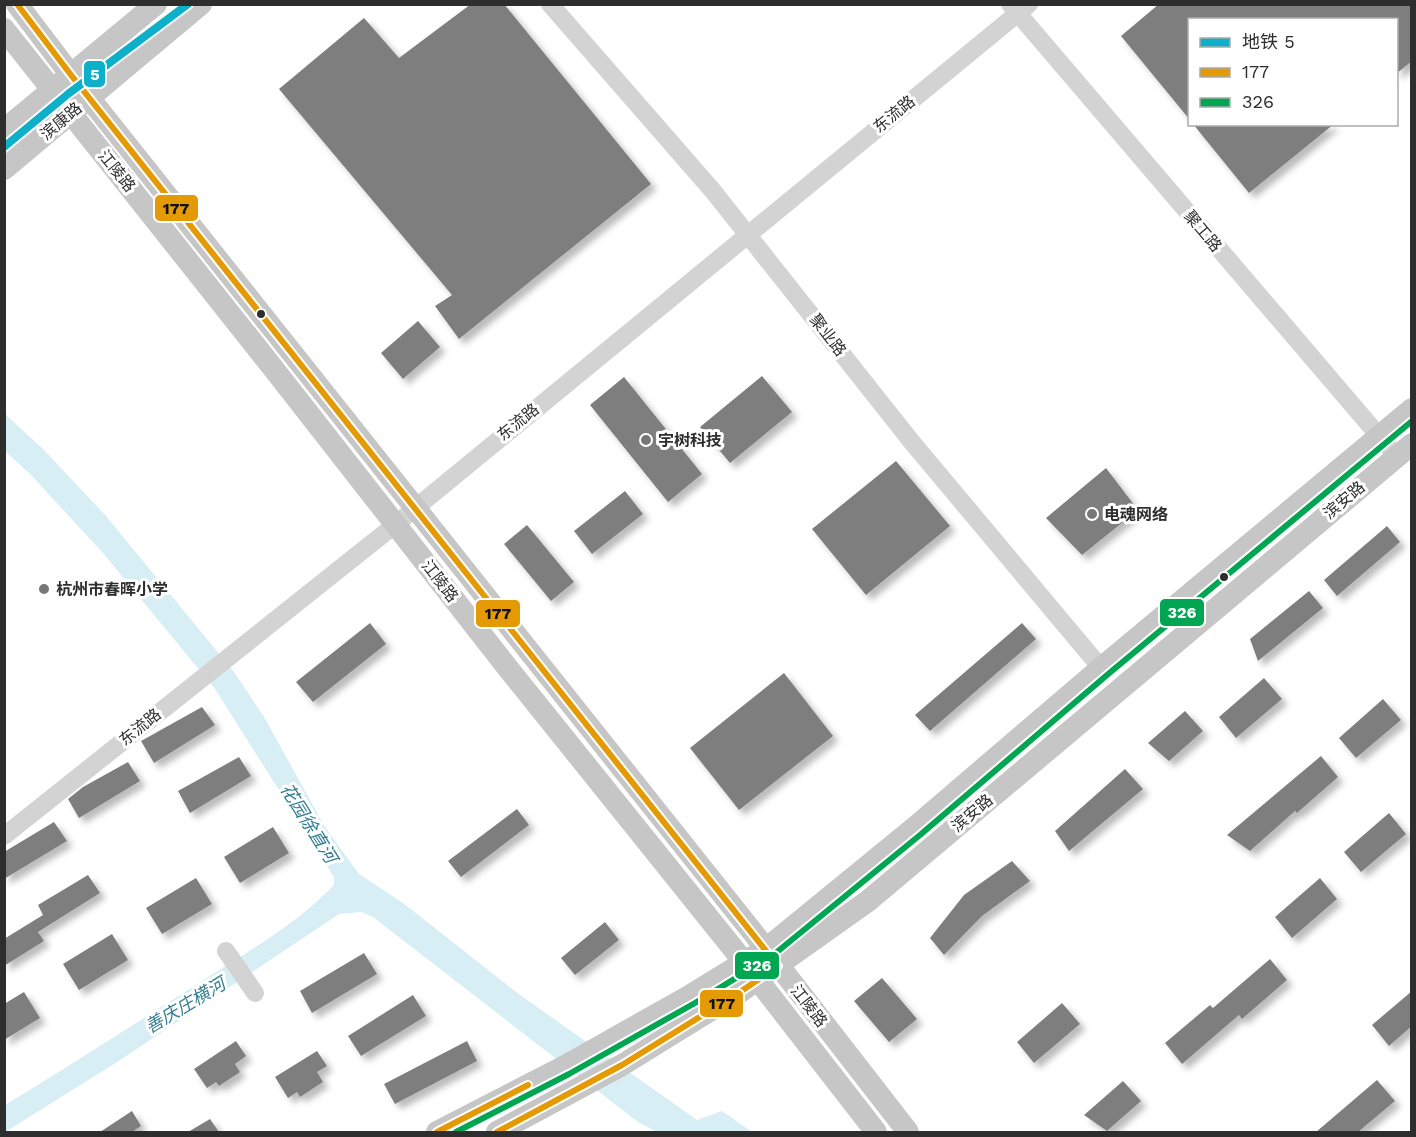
<svg xmlns="http://www.w3.org/2000/svg" width="1416" height="1137" font-family="'Work Sans','Noto Sans SC',sans-serif">
<defs>
<filter id="shadow"><feDropShadow dx="5.5" dy="5.5" stdDeviation="3" flood-color="#0004"/></filter>
</defs>
<rect width="100%" height="100%" fill="#fff"/>
<!-- water -->
<path fill="#d6eef4" d="M4,413l39,36 63,67 128,156 30,45 61,110 34,47 44,29 117,92 177,125 25,-9 30,21h-95l-19,-10 -265,-205 -12,-5 -22,2 -225,150 -109,68v-27c66,-40 131,-82 197,-124 45,-29 94,-56 132,-96v-8l-119,-188 -112,-136 -72,-78 -26,-24z"/>
<!-- building -->
<path fill="#7e7e7e" filter="url(#shadow)" d="M471,4h33l147,180 -192,155 -24,-33 17,-11 -173,-206 85,-71 35,40z
M1159,4h253v57l-16,13v-54h-206v100l-69,-84z
M1193,124h141l-85,69z
M418,321l22,26 -37,32 -22,-26z
M762,376l30,36 -62,51 -30,-36z
M624,377l78,97 -34,28 -78,-97z
M896,461l54,65 -84,69 -54,-66z
M1106,468l32,42 -56,45 -36,-37z
M625,491l18,23 -51,40 -18,-23z
M527,525l47,57 -23,19 -47,-57z
M1387,526l13,16 -63,54 -13,-16z
M1309,591l14,17 -65,53 -8,-22z
M370,623l16,21 -73,58 -17,-20z
M1022,623l14,16 -106,92 -15,-16z
M784,673l49,63 -94,74 -49,-62z
M1264,678l18,21 -46,39 -17,-21z
M1383,699l18,21 -45,38 -17,-20z
M202,707l13,18 -61,38 -13,-22z
M1185,711l18,20 -34,30 -21,-18z
M1321,756l17,21 -41,36 -2,-2 -45,40 -23,-16z
M239,757l12,19 -61,37 -12,-22z
M128,762l12,19 -61,37 -11,-19 15,-12z
M1125,769l18,20 -74,62 -14,-20z
M517,809l12,16 -68,52 -13,-16z
M1389,813l17,21 -45,38 -17,-20z
M54,822l13,19 -63,38v-27z
M273,827l16,26 -49,30 -16,-26z
M1012,861l18,20 -48,35 -38,39 -14,-17 34,-43z
M88,875l12,18 -62,39 6,9 -40,25v-27l39,-24 -5,-10z
M196,878l16,26 -50,30 -16,-26z
M1320,878l17,21 -45,39 -17,-21z
M605,922l14,18 -44,35 -14,-17z
M112,934l16,26 -49,30 -16,-26z
M364,953l13,21 -65,39 -12,-22z
M1270,959l17,21 -45,39 -3,-4 -57,49 -17,-21 45,-38 3,3z
M882,978l35,41 -28,23 -35,-41z
M1412,991v35l-23,20 -17,-21z
M24,992l16,26 -36,22v-36z
M413,995l13,21 -65,40 -13,-20z
M1062,1003l18,21 -46,39 -17,-21z
M236,1041l10,15 -11,8 5,8 -21,14 -3,-4 -9,6 -13,-19z
M467,1041l10,20 -82,43 -11,-20z
M317,1051l10,15 -10,6 6,10 -23,15 -3,-5 -9,6 -13,-21z
M1377,1080l18,21 -37,31h-42z
M1123,1081l18,20 -34,30 -23,-16z
M132,1111l9,15 -9,6h-32z
M210,1119l9,13h-31z"/>
<g fill="none" stroke-linecap="round" stroke-linejoin="round">
<!-- minor -->
<path stroke="#d3d3d3" stroke-width="18" d="M550,4l163,187 198,250 190,227
M1010,4l386,452
M4,836l392,-312 633,-520
M226,951l29,42"/>
<!-- major -->
<path stroke="#c6c6c6" stroke-width="22" d="M17,4l54,71 695,874 142,183
M4,29l269,339 234,299 237,295 132,170
M4,130l152,-126
M4,169l197,-165
M437,1132l128,-66 126,-71 75,-46 148,-121 187,-160 311,-259
M497,1132l125,-67 118,-73 128,-91 544,-457"/>
<!-- bus-1 casing -->
<g stroke="#fff" stroke-width="10">
<path id="bus-1" d="M17,4l54,71 707,891 -38,26 -118,73 -125,67
M437,1132l91,-47"/>
</g>
<!-- bus-2 casing -->
<g stroke="#fff" stroke-width="10">
<path id="bus-2" d="M456,1132l113,-58 126,-71 77,-47 148,-121 187,-160 305,-254"/>
</g>
<!-- bus-1 -->
<use href="#bus-1" stroke="#e39a05" stroke-width="6"/>
<!-- bus-2 -->
<use href="#bus-2" stroke="#00a651" stroke-width="6"/>
<!-- metro-1 casing -->
<g stroke="#fff" stroke-width="12">
<path id="metro-1" d="M4,147l64,-53 120,-90"/>
</g>
<!-- metro-1 -->
<use href="#metro-1" stroke="#0db0c8" stroke-width="8"/>
</g>
<!-- markers -->
<g fill="#2e2e2e" stroke="#fff" stroke-width="2">
<circle cx="261" cy="314" r="5"/>
<circle cx="1224" cy="577" r="5"/>
</g>
<g fill="#777" stroke="#fff" stroke-width="2">
<circle cx="646" cy="440" r="6"/>
<circle cx="1092" cy="514" r="6"/>
<circle cx="44" cy="589" r="6"/>
</g>
<g text-anchor="middle" dominant-baseline="central" stroke-width="6" stroke-linejoin="round" paint-order="stroke">
<!-- street labels -->
<g font-size="16" fill="#2e2e2e" stroke="#fff">
<text transform="translate(894 114) rotate(-39)">东流路</text>
<text transform="translate(61 121) rotate(-40)">滨康路</text>
<text transform="translate(117 171) rotate(51)">江陵路</text>
<text transform="translate(1203 231) rotate(50)">聚工路</text>
<text transform="translate(828 335) rotate(52)">聚业路</text>
<text transform="translate(518 422) rotate(-39)">东流路</text>
<text transform="translate(1344 500) rotate(-40)">滨安路</text>
<text transform="translate(440 581) rotate(52)">江陵路</text>
<text transform="translate(140 727) rotate(-39)">东流路</text>
<text transform="translate(972 813) rotate(-40)">滨安路</text>
<text transform="translate(809 1006) rotate(52)">江陵路</text>
</g>
<!-- poi labels -->
<g font-size="16" font-weight="bold" fill="#2e2e2e" stroke="#fff" text-anchor="start">
<text x="658" y="440">宇树科技</text>
<text x="1104" y="514">电魂网络</text>
<text x="56" y="589">杭州市春晖小学</text>
</g>
<!-- water labels -->
<g font-size="18" font-style="italic" fill="#327d91" stroke="#fff">
<text transform="translate(309 823) rotate(58)">花园徐直河</text>
<text transform="translate(185 1005) rotate(-31)">善庆庄横河</text>
</g>
</g>
<g stroke="#fff" stroke-width="2">
<rect x="83" y="60" width="23" height="28" rx="6" fill="#0db0c8"/>
<rect x="154" y="194" width="45" height="28" rx="6" fill="#e39a05"/>
<rect x="1159" y="598" width="46" height="29" rx="6" fill="#00a651"/>
<rect x="475" y="599" width="46" height="29" rx="6" fill="#e39a05"/>
<rect x="734" y="951" width="46" height="29" rx="6" fill="#00a651"/>
<rect x="699" y="989" width="45" height="29" rx="6" fill="#e39a05"/>
</g>
<g font-size="16" text-anchor="middle" font-weight="bold" fill="#fff">
<text x="95" y="80">5</text>
<text x="1182" y="618">326</text>
<text x="757" y="971">326</text>
</g>
<g font-size="16" text-anchor="middle" font-weight="bold" fill="#111">
<text x="176" y="214">177</text>
<text x="498" y="619">177</text>
<text x="722" y="1009">177</text>
</g>
<!-- border -->
<rect width="1416" height="1137" fill="none" stroke="#2e2e2e" stroke-width="12"/>
<!-- legend -->
<rect x="1188" y="18" width="210" height="108" fill="#ffffff" stroke="#ababab" stroke-width="1.5"/>
<rect x="1200" y="38" width="30" height="9" fill="#0db0c8" stroke="#ababab" stroke-width="1.5"/>
<text x="1242" y="48" font-size="18" fill="#2e2e2e">地铁 5</text>
<rect x="1200" y="68" width="30" height="9" fill="#e39a05" stroke="#ababab" stroke-width="1.5"/>
<text x="1242" y="78" font-size="18" fill="#2e2e2e">177</text>
<rect x="1200" y="98" width="30" height="9" fill="#00a651" stroke="#ababab" stroke-width="1.5"/>
<text x="1242" y="108" font-size="18" fill="#2e2e2e">326</text>
</svg>
